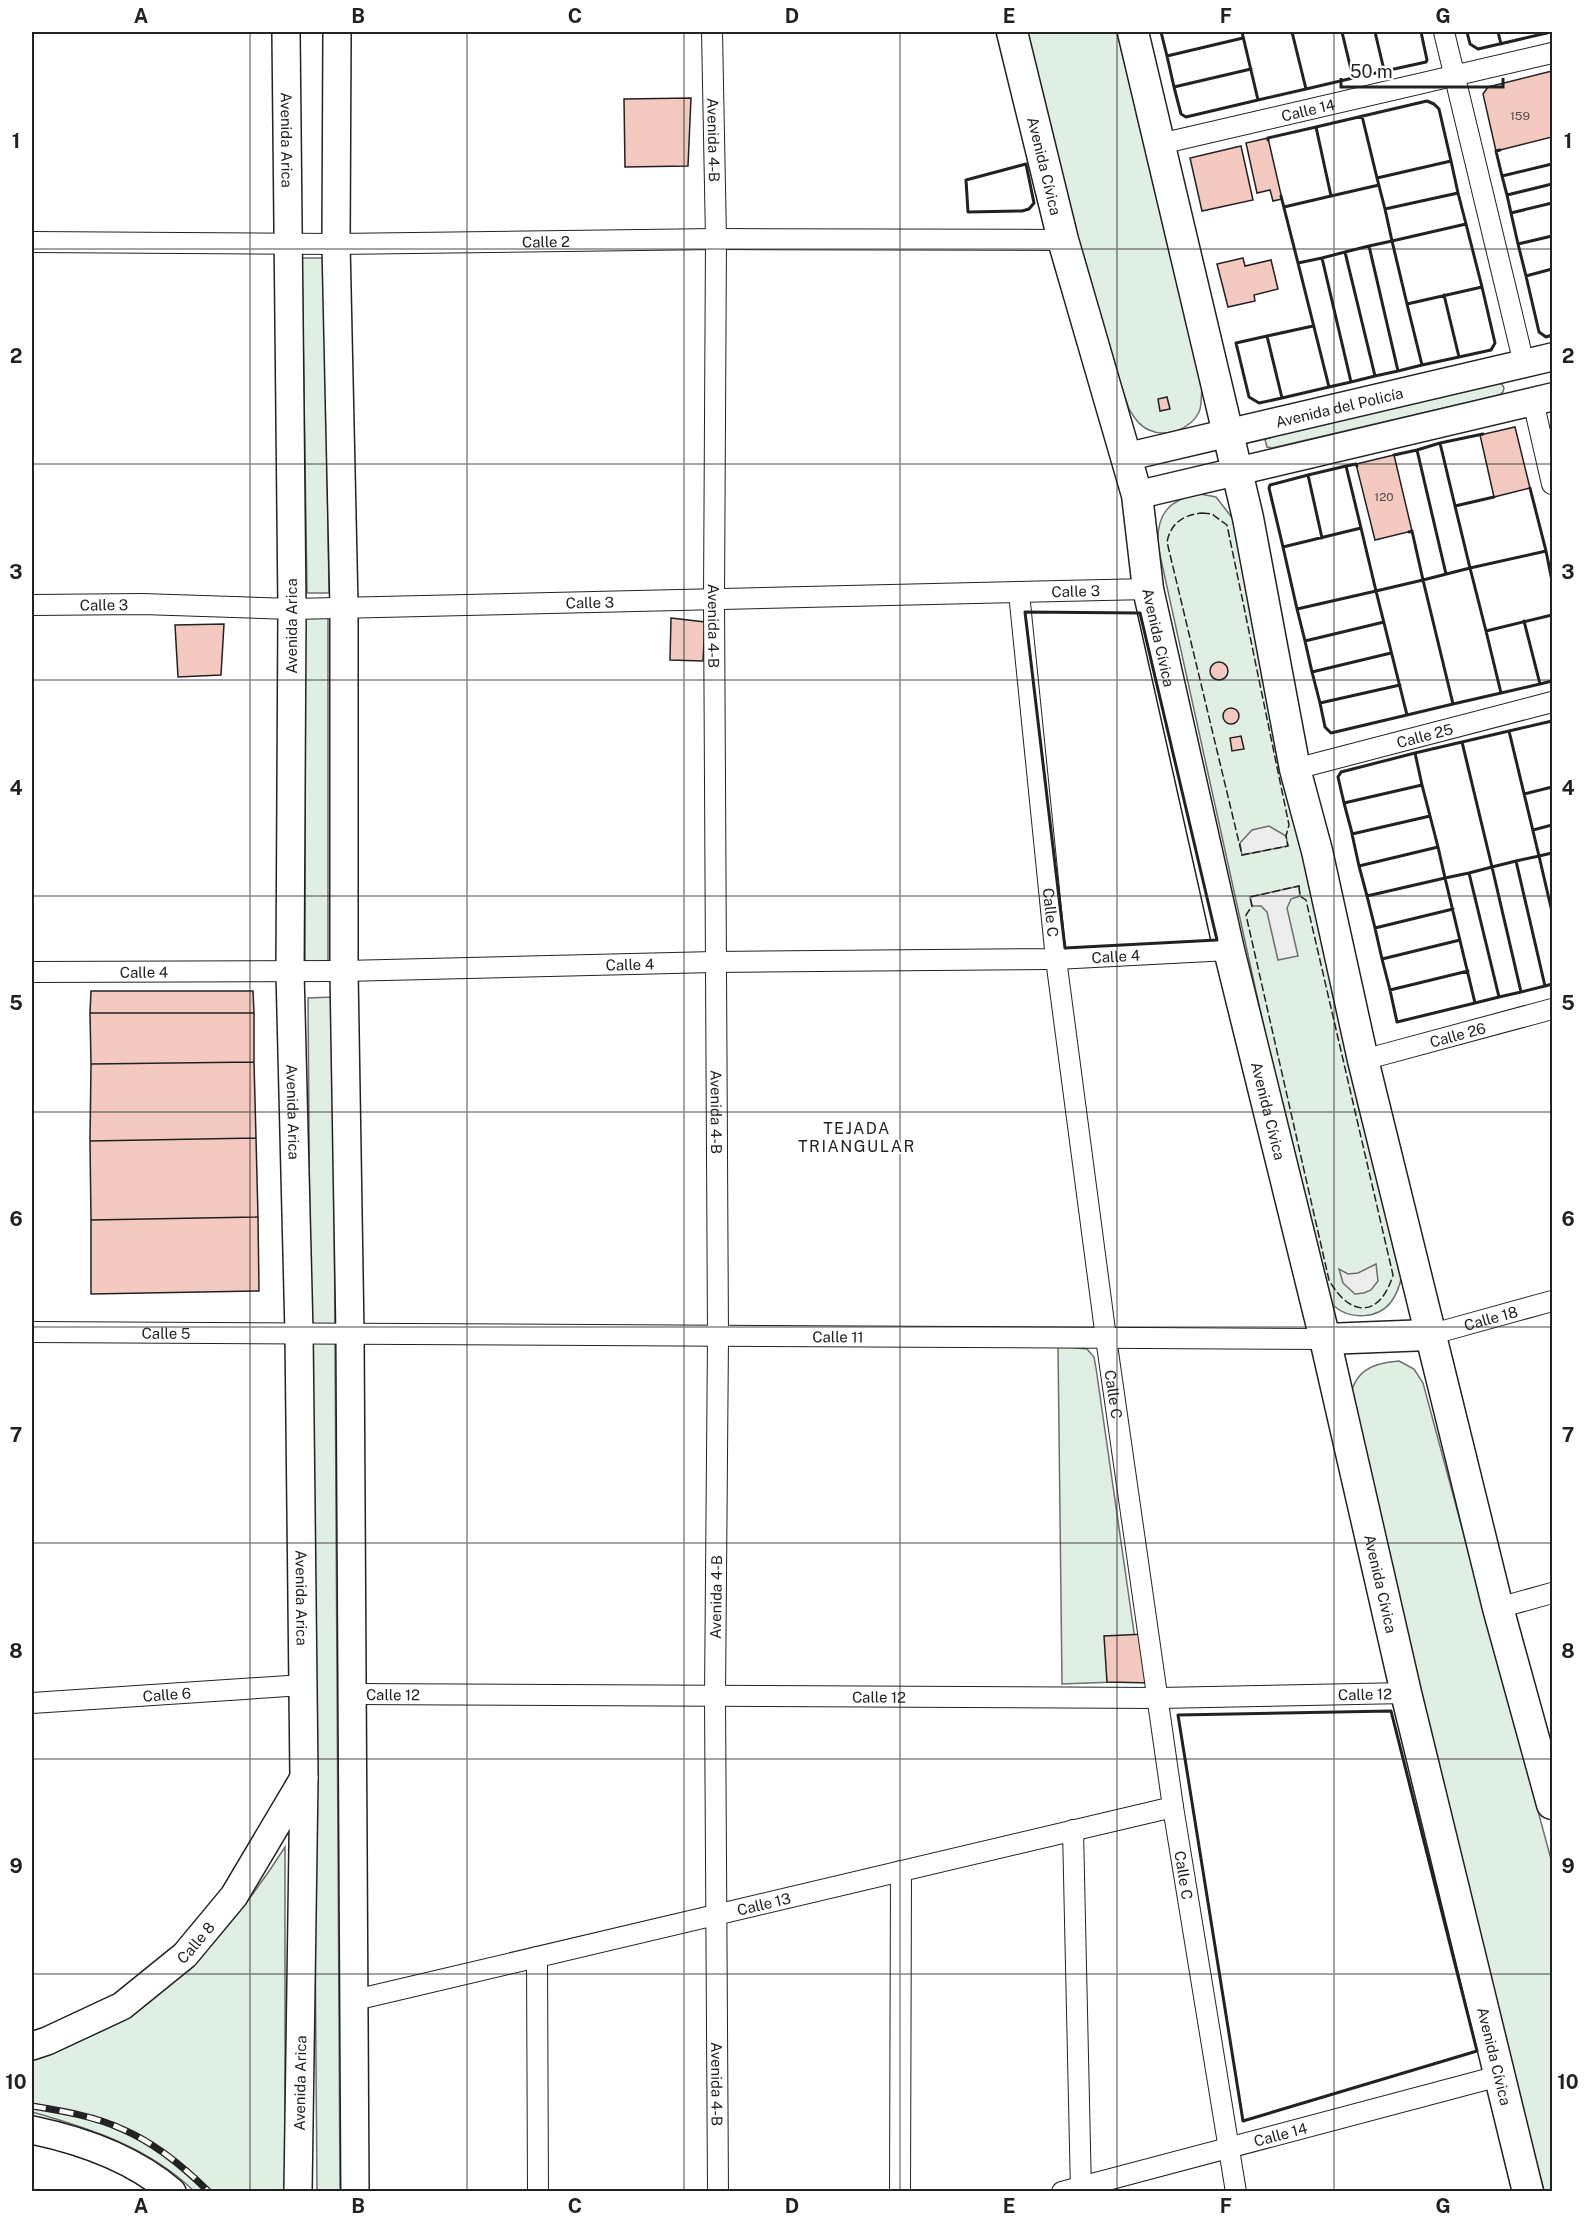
<svg xmlns="http://www.w3.org/2000/svg" width="1584" height="2223" font-family="'Public Sans',sans-serif">
<rect width="100%" height="100%" fill="#fff"/>
<!-- green -->
<path fill="#e0efe3" stroke="#6f6f6f" stroke-width="1.5" d="M1026,32h91l85,356c-1,7 0,18 -3,24 -8,17 -33,26 -50,18 -10,-4 -15,-13 -20,-21l-68,-206z
M302,258h22l5,335h-22z
M1497,383l5,1 2,4 -1,4 -4,3 -227,53 -5,-1 -2,-7 2,-3z
M1200,494l16,3 21,27 165,751c-2,10 -5,19 -11,27 -13,17 -41,18 -57,4 -4,-4 -8,-10 -12,-15l-164,-745c-2,-32 11,-47 42,-52z
M305,615h23v347l-23,1z
M333,997l7,1195 -23,-1 -9,-1193z
M1058,1346l29,3 7,8 2,11 45,313 -79,3z
M1399,1361l15,8 9,14 129,480v328h-8l-76,-298 -119,-490c4,-31 21,-40 50,-42z
M285,1847v344h-91c-46,-44 -102,-62 -162,-79v-54c29,-12 61,-23 88,-39 69,-39 123,-106 165,-172z"/>
<!-- parking -->
<path fill="#ededed" stroke="#6f6f6f" stroke-width="1.5" d="M1269,826l17,10 2,10 -46,9 -2,-12 12,-13z
M1299,886l1,10 -9,3 -4,9 11,48 -20,4 -11,-48 -6,-6h-9l-2,-9z
M1376,1264l2,17 -7,9 -7,3 -9,1 -12,-11 -4,-14 9,5 10,-1z"/>
<!-- building -->
<path fill="#f3c9c0" stroke="#222" stroke-width="1.5" d="M1552,71v66l-56,14 -13,-57 5,-7z
M691,98l-3,68 -63,1 -1,-68z
M1268,138l14,61 -9,2 -3,-11 -13,3 -11,-50z
M1241,146l12,54 -51,11 -12,-53z
M1243,258l2,8 26,-6 7,29 -24,6 1,6 -27,6 -11,-43z
M1167,397l3,12 -10,2 -2,-12z
M1515,427l15,61 -36,9 -14,-62z
M1394,455l18,76 -37,9 -19,-76z
M671,618l34,4 -2,39 -33,-1z
M224,624l-3,51 -43,2 -3,-52z
M1210 671a9 9 0 1 1 18 0a9 9 0 1 1-18 0Z
M1223 716a8 8 0 1 1 16 0a8 8 0 1 1-16 0Z
M1241,736l3,13 -12,2 -2,-13z
M91,991h162l1,22h-164z
M90,1013h164v49l-163,2z
M254,1062l2,76 -166,3 1,-77z
M256,1138l2,79 -167,3 -1,-79z
M258,1217l1,74 -168,3v-74z
M1146,1634l7,49 -46,-1 -3,-46z"/>
<g fill="none" stroke-linecap="round" stroke-linejoin="round">
<!-- street casing -->
<g stroke="#222" stroke-width="22">
<g id="street">
<path id="s1" d="M712,32l4,207 -2,360 4,738 -3,359 3,496"/>
<path d="M1444,32l80,332"/>
<path id="s2" d="M1160,144l392,-91"/>
<path id="s3" d="M32,242l304,2 380,-5 347,1"/>
<path d="M1533,401l19,83"/>
<path id="s4" d="M1019,593l37,366 50,379 67,469 63,385"/>
<path id="s5" d="M32,605l110,-1 150,5 856,-20"/>
<path id="s6" d="M1295,769l257,-67"/>
<path id="s7" d="M32,972l312,-1 370,-9 342,-3 173,-9"/>
<path id="s8" d="M1363,1060l189,-51"/>
<path id="s9" d="M32,1332l1293,7"/>
<path id="s10" d="M1429,1335l123,-34"/>
<path d="M1498,1608l54,-15"/>
<path id="s11" d="M351,1694l808,4 247,-5"/>
<path id="s12" d="M32,1703l271,-18"/>
<path d="M1073,1830l8,362"/>
<path d="M537,1957l1,235"/>
<path id="s13" d="M355,2000l818,-193"/>
<path d="M900,2192l1,-321"/>
<path id="s14" d="M1062,2192l437,-116"/>
</g>
</g>
<!-- secondary casing -->
<g stroke="#222" stroke-width="30">
<g id="secondary">
<path id="s15" d="M286,32l6,577 -2,363 9,361 5,444 -6,415"/>
<path d="M337,32l-1,212 8,363v364l6,363 5,858"/>
<path id="s16" d="M1126,457l426,-100"/>
<path d="M1137,495l415,-98"/>
<path id="s17" d="M32,2046l15,-5 75,-35 63,-51 49,-59 70,-118"/>
<path d="M32,2130c48,10 102,29 140,62"/>
</g>
</g>
<!-- primary casing -->
<g stroke="#222" stroke-width="33">
<g id="primary">
<path id="s18" d="M1012,32l51,208 74,255 11,94 81,361 96,389 81,354 122,499"/>
<path d="M1133,32l115,486 47,251 22,82 46,209 135,548 54,196"/>
<path d="M1325,1339l104,-4"/>
</g>
</g>
<!-- street -->
<use href="#street" stroke="#fff" stroke-width="20"/>
<!-- secondary -->
<use href="#secondary" stroke="#fff" stroke-width="27"/>
<!-- primary -->
<use href="#primary" stroke="#fff" stroke-width="30"/>
<!-- rail casing -->
<g stroke="#222" stroke-width="7">
<path id="rail" d="M32,2106c30,5 62,10 90,23 33,14 62,38 87,63"/>
</g>
<!-- rail -->
<use href="#rail" stroke="#fff" stroke-width="4.5" stroke-dasharray="14" stroke-linecap="butt"/>
<!-- fence -->
<path stroke="#222" stroke-width="1.5" stroke-dasharray="8 3" stroke-linecap="butt" d="M1202,513l10,1 15,11 62,300 -3,11 2,10 -46,9 -75,-313c4,-20 17,-27 35,-29z
M1299,886l1,10 6,4 87,375c-13,43 -43,43 -64,5l-83,-365 6,-9 -2,-9z"/>
<!-- wall -->
<path stroke="#222" stroke-width="3" d="M1161,32l6,24
M1242,32l16,68 48,-11
M1292,32l14,57 47,-11
M1342,32l11,46 73,-16 1,-2 -6,-28
M1375,32l9,38
M1467,32l3,12 8,5 69,-16
M1498,32l3,12
M1251,69l-77,18 7,27 5,3 72,-17
M1174,87l-7,-31 76,-18
M1316,127l111,-26 7,3 5,5 12,52 -74,17 -15,-62
M1268,140v-2l48,-11 15,69 -47,11
M1500,150l-4,1 6,25
M1026,164l8,39 -5,6 -7,2 -54,1 -2,-32z
M1377,178l8,31 73,-16 -7,-32
M1507,195l-5,-19 50,-12
M1281,196l17,67
M1331,196l48,-11
M1385,209l7,32 74,-17 -8,-31
M1511,213l-4,-18 45,-11
M1518,244l-7,-31 41,-10
M1369,246l-24,6 30,124 23,-5
M1345,252l-23,6 29,124 24,-6
M1322,258l-24,5 31,124 22,-5
M1552,269l-26,7 13,56 7,5 6,-2
M1526,276l-8,-32 34,-8
M1444,295l15,62 32,-7 4,-7 -13,-56
M1407,304l15,61 -24,6 -29,-125 23,-5 15,63 75,-17 -16,-63
M1313,326l-46,10 15,62 47,-11
M1267,336l-31,7 13,54 10,6 23,-5
M1422,365l37,-8
M1483,434l-43,9 15,63 39,-9
M1417,450l23,-7
M1394,455l23,-5 29,124
M1346,466l10,-2 1,2
M1308,475l38,-9 15,62
M1455,506l15,62 76,-17 -16,-63
M1409,532l3,-1 11,49 -47,11 31,124 46,-11
M1283,547l-14,-59 1,-3 38,-10 14,63
M1546,551l6,30
M1297,609l-14,-62 78,-19 15,63 -79,18 8,32
M1025,612l115,1 77,327 -152,8z
M1524,621l16,63 12,-3
M1486,631l15,62 39,-9
M1312,672l-7,-31 79,-19
M1400,685l-80,18 5,24 6,6 76,-18
M1501,693l-48,11 -30,-124 47,-12 16,63 66,-16
M1320,703l-8,-31 79,-19
M1509,731l43,-10
M1462,742l47,-11 30,125 13,-3
M1415,753l47,-11 30,125 -23,6 30,124 22,-5
M1524,794l28,-7
M1344,803l-6,-26 3,-5 74,-19 7,32
M1533,830l19,-5
M1352,833l-8,-30 78,-18 8,31
M1516,861l-24,6 29,125 24,-6
M1359,866l-7,-32 78,-18 8,31
M1469,873l-24,5 30,125 24,-6
M1367,896l-8,-30 79,-19 7,31 -78,18 8,32
M1552,912l-13,-56 -23,5 29,125 7,-2
M1382,959l-7,-31 78,-19
M1468,971l-78,19 7,32 78,-19
M1390,990l-8,-31 78,-19
M1391,1711l86,340 -234,70 -65,-406z"/>
</g>
<!-- grid -->
<path fill="none" stroke="#222" stroke-width="1.5" stroke-opacity="0.55" d="M250,32v2160M467,32v2160M684,32v2160M900,32v2160M1117,32v2160M1334,32v2160M32,249h1520M32,464h1520M32,680h1520M32,896h1520M32,1112h1520M32,1327h1520M32,1543h1520M32,1759h1520M32,1974h1520"/>
<g text-anchor="middle" dominant-baseline="central" stroke-width="4.5" stroke-linejoin="round" paint-order="stroke">
<!-- number labels -->
<g font-size="12" fill="#564c4a">
<text x="1520" y="116">159</text>
<text x="1384" y="497">120</text>
</g>
<!-- street labels -->
<g font-size="15" fill="#222" stroke="#fff">
<text stroke="none"><textPath href="#s2" startOffset="152">Calle 14</textPath></text>
<text stroke="none"><textPath href="#s15" startOffset="108">Avenida Arica</textPath></text>
<text stroke="none"><textPath href="#s1" startOffset="108">Avenida 4-B</textPath></text>
<text stroke="none"><textPath href="#s18" startOffset="138">Avenida Cívica</textPath></text>
<text stroke="none"><textPath href="#s3" startOffset="514">Calle 2</textPath></text>
<text stroke="none"><textPath href="#s16" startOffset="219">Avenida del Policía</textPath></text>
<text stroke="none"><textPath href="#s5" startOffset="1044">Calle 3</textPath></text>
<text stroke="none"><textPath href="#s5" startOffset="558">Calle 3</textPath></text>
<text stroke="none"><textPath href="#s5" startOffset="72">Calle 3</textPath></text>
<text transform="translate(291 626) rotate(-90)">Avenida Arica</text>
<text stroke="none"><textPath href="#s1" startOffset="594">Avenida 4-B</textPath></text>
<text stroke="none"><textPath href="#s18" startOffset="624">Avenida Cívica</textPath></text>
<text stroke="none"><textPath href="#s6" startOffset="134">Calle 25</textPath></text>
<text stroke="none"><textPath href="#s4" startOffset="321">Calle C</textPath></text>
<text stroke="none"><textPath href="#s7" startOffset="1084">Calle 4</textPath></text>
<text stroke="none"><textPath href="#s7" startOffset="598">Calle 4</textPath></text>
<text stroke="none"><textPath href="#s7" startOffset="112">Calle 4</textPath></text>
<text stroke="none"><textPath href="#s8" startOffset="98">Calle 26</textPath></text>
<text stroke="none"><textPath href="#s1" startOffset="1080">Avenida 4-B</textPath></text>
<text stroke="none"><textPath href="#s18" startOffset="1110">Avenida Cívica</textPath></text>
<text stroke="none"><textPath href="#s15" startOffset="1080">Avenida Arica</textPath></text>
<text stroke="none"><textPath href="#s10" startOffset="64">Calle 18</textPath></text>
<text stroke="none"><textPath href="#s9" startOffset="134">Calle 5</textPath></text>
<text stroke="none"><textPath href="#s9" startOffset="806">Calle 11</textPath></text>
<text stroke="none"><textPath href="#s4" startOffset="807">Calle C</textPath></text>
<text stroke="none"><textPath href="#s18" startOffset="1596">Avenida Cívica</textPath></text>
<text stroke="none"><textPath href="#s15" startOffset="1566">Avenida Arica</textPath></text>
<text transform="translate(716 1597) rotate(-89)">Avenida 4-B</text>
<text stroke="none"><textPath href="#s12" startOffset="135">Calle 6</textPath></text>
<text stroke="none"><textPath href="#s11" startOffset="1014">Calle 12</textPath></text>
<text stroke="none"><textPath href="#s11" startOffset="42">Calle 12</textPath></text>
<text stroke="none"><textPath href="#s11" startOffset="528">Calle 12</textPath></text>
<text stroke="none"><textPath href="#s4" startOffset="1293">Calle C</textPath></text>
<text stroke="none"><textPath href="#s13" startOffset="420">Calle 13</textPath></text>
<text stroke="none"><textPath href="#s17" startOffset="196">Calle 8</textPath></text>
<text stroke="none"><textPath href="#s18" startOffset="2082">Avenida Cívica</textPath></text>
<text transform="translate(300 2083) rotate(-89)">Avenida Arica</text>
<text stroke="none"><textPath href="#s1" startOffset="2052">Avenida 4-B</textPath></text>
<text stroke="none"><textPath href="#s14" startOffset="226">Calle 14</textPath></text>
</g>
<!-- neighbourhood labels -->
<g font-size="16" letter-spacing="1.5" fill="#222" stroke="#fff">
<text x="857" y="1128">TEJADA<tspan x="857" dy="18">TRIANGULAR</tspan></text>
</g>
</g>
<!-- border -->
<rect width="1584" height="2223" fill="none" stroke="#ffffff" stroke-width="66"/>
<!-- scale -->
<path d="M1341 78v9h162v-9" fill="none" stroke="#222222" stroke-width="3"/>
<text x="1350" y="78" font-size="18" fill="#222222" stroke="#ffffff" stroke-width="4.5" paint-order="stroke">50 m</text>
<rect x="33" y="33" width="1518" height="2157" fill="none" stroke="#222" stroke-width="2"/>
<g font-size="20" text-anchor="middle" font-weight="bold" fill="#222">
<text x="141" y="23">A</text>
<text x="358" y="23">B</text>
<text x="575" y="23">C</text>
<text x="792" y="23">D</text>
<text x="1009" y="23">E</text>
<text x="1226" y="23">F</text>
<text x="1443" y="23">G</text>
<text x="16" y="148">1</text>
<text x="1568" y="148">1</text>
<text x="16" y="363">2</text>
<text x="1568" y="363">2</text>
<text x="16" y="579">3</text>
<text x="1568" y="579">3</text>
<text x="16" y="795">4</text>
<text x="1568" y="795">4</text>
<text x="16" y="1010">5</text>
<text x="1568" y="1010">5</text>
<text x="16" y="1226">6</text>
<text x="1568" y="1226">6</text>
<text x="16" y="1442">7</text>
<text x="1568" y="1442">7</text>
<text x="16" y="1658">8</text>
<text x="1568" y="1658">8</text>
<text x="16" y="1873">9</text>
<text x="1568" y="1873">9</text>
<text x="16" y="2089">10</text>
<text x="1568" y="2089">10</text>
<text x="141" y="2213">A</text>
<text x="358" y="2213">B</text>
<text x="575" y="2213">C</text>
<text x="792" y="2213">D</text>
<text x="1009" y="2213">E</text>
<text x="1226" y="2213">F</text>
<text x="1443" y="2213">G</text>
</g>
</svg>
